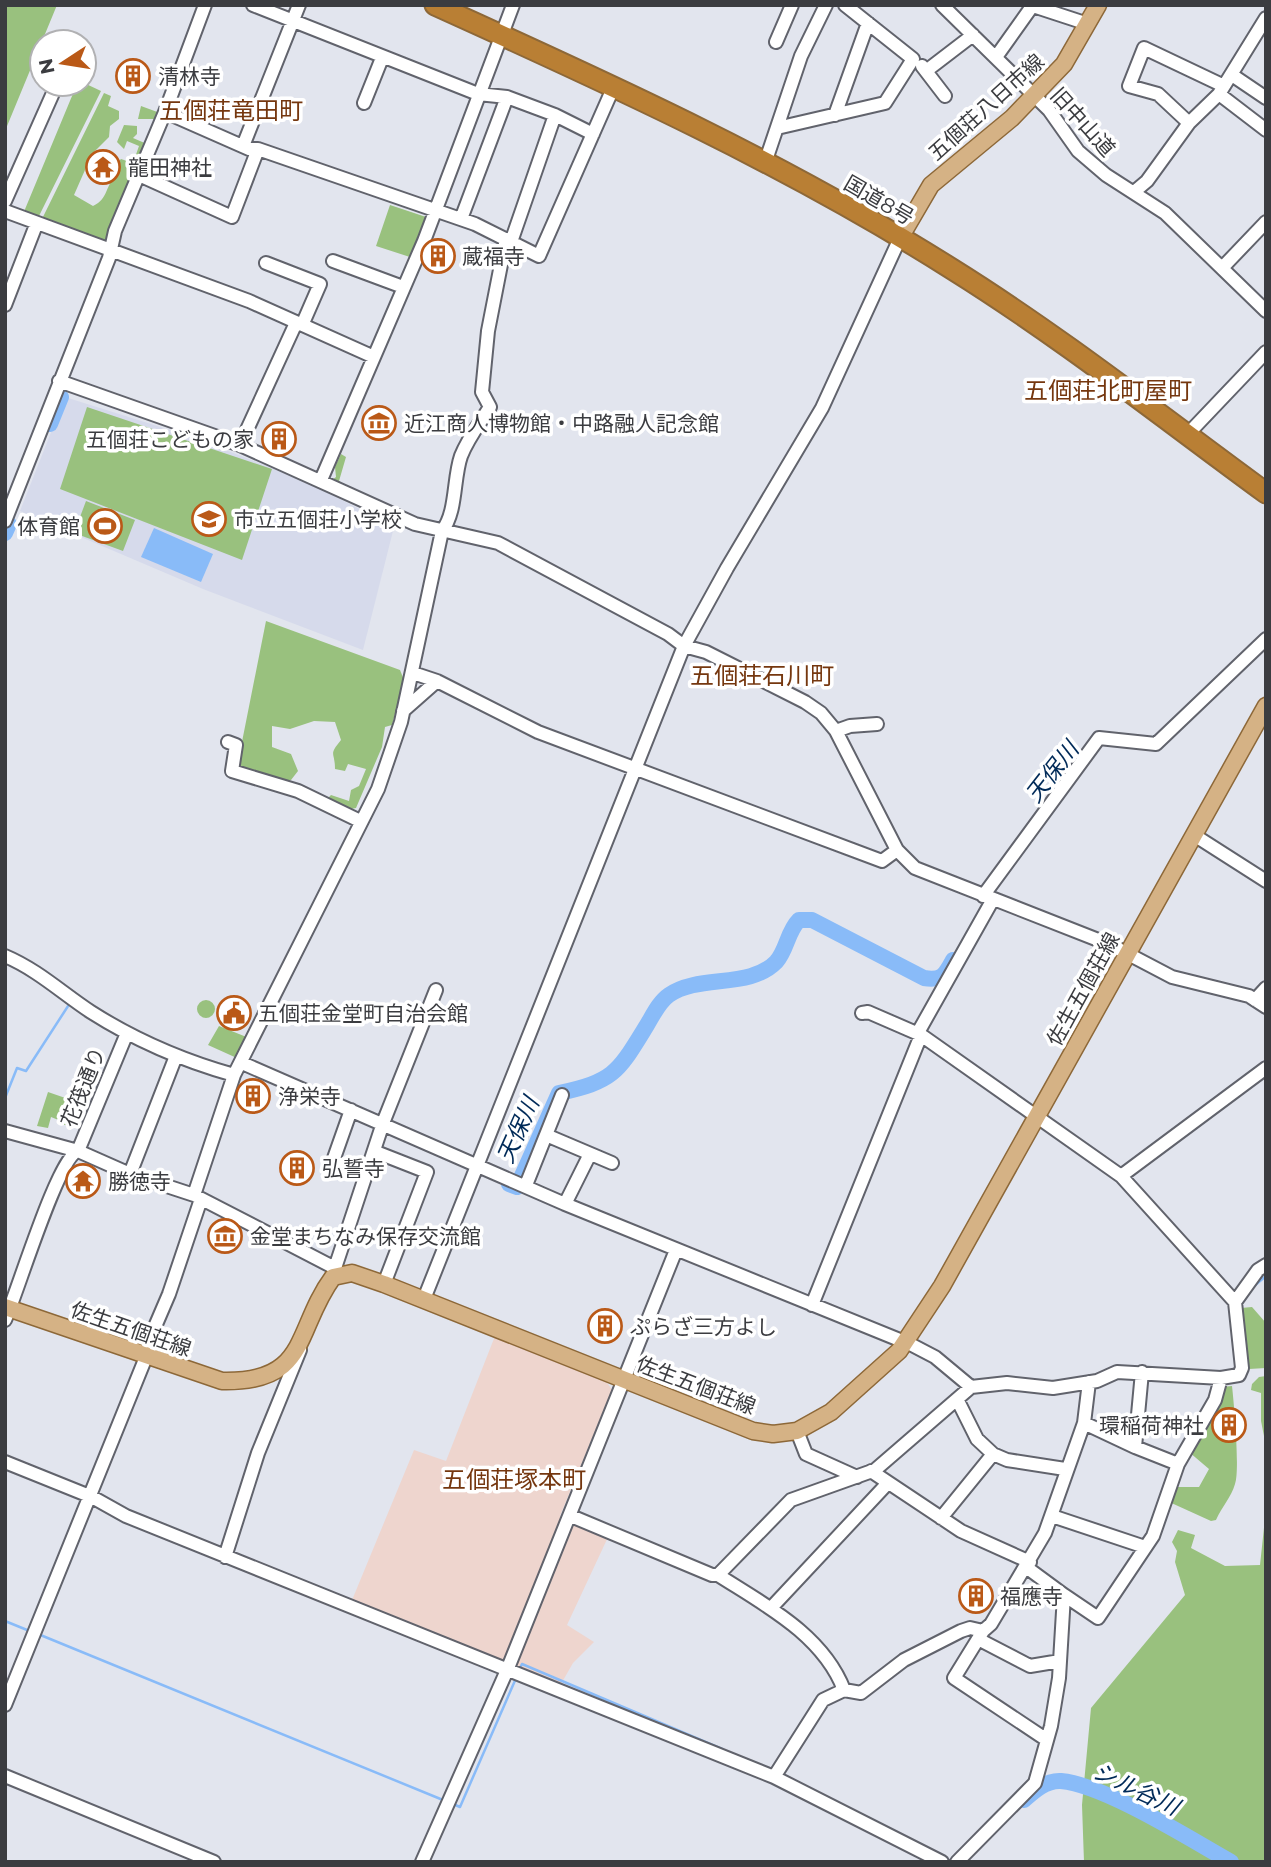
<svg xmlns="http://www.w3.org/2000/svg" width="1271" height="1867" font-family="Montserrat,'Noto Sans JP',sans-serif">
<rect width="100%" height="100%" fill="#e2e5ee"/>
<!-- built -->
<path fill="#d6daeb" d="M65,397l124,39 60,23 64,26 81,42 -31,123 -160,-61 -183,-78z"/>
<!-- industrial -->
<path fill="#eed5ce" d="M495,1336l111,45 6,9 -52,126 49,19 -42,90 27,17 -21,21 -12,21 -211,-79 64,-155 32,11z"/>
<!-- green -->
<path fill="#99c17e" d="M5,5h52l-52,126z
M84,83l17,8 -64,129 -14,-6 54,-130z
M104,93l7,3 -3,10 11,5v8l-9,7 -1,11 -17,17 -18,41 19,11c16,-7 12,-22 24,-31v-12l4,-4 12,4 6,-17 -12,-5 -3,8 -7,-7 7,-17 13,1v8l-4,4 14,6 -43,101 -63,-24z
M141,106l19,7 -3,6h-19z
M390,205l36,12 -13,41 -37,-12z
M87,407l185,62 -30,91 -182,-71z
M341,454l5,3 -7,24 8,6 -15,-7 4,-3 -1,-10z
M86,501l49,19 -12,31 -49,-18z
M266,621l134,49 4,10 -12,45 -7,2 -3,20 -26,61 -5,1 -23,-11 3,-3 18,6 2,-11 8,-4 7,-17 -18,-5 -3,7 -10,-2c0,-18 -7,-13 6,-29l-6,-18 -21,-1 -24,8 -18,-3v21l19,7 7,17 -7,9 -8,1 -46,-14z
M197 1009a9 9 0 1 1 18 0a9 9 0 1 1-18 0Z
M219,1026l30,12 -10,21 -31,-14z
M48,1092l26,9 -5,15 2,9h-10v-4l-10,-4 -3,11 -11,-2z
M1252,1307l14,16v45l-17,1 -8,-61z
M1266,1376v70l-5,-25v-28l-10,-3 1,-6 7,-7z
M1232,1386c2,17 8,85 3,98 -4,14 -13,22 -19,36l-5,1 -44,-20 5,-14h27l10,-18 -20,-17 32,-65z
M1266,1509v353h-182l-2,-57 9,-97 94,-113 -10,-33 2,-11 -5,-9 6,-12 17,5 -4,13 34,18 35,-1z"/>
<!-- water -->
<path fill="#89bbf8" d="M154,528l59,26 -12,28 -60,-25z"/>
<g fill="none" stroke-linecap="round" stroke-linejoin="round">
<!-- stream -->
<path stroke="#89bbf8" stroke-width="2.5" d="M5,1098l12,-30 9,3 44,-68
M1254,1286l12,-10
M5,1621l27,11
M38,1634l405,166
M519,1670l3,-6 200,85
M791,1740l26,-42
M453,1804l7,3 57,-131"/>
<!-- river -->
<path stroke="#89bbf8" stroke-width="16" d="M50,424l11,-27
M5,533l4,-9
M509,1184l8,3 42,-94c56,-12 59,-21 88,-68 6,-10 12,-23 22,-30 30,-21 81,-6 107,-33 11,-12 11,-30 23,-42h13l112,58c18,3 21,-3 29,-18
M1024,1800c10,-9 22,-20 37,-19 44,4 129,58 170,81"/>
<!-- minor casing -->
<g stroke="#61636c" stroke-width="16">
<path id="minor" d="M253,5l225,89 29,3 -46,122
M942,5l107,105 29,41 28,24 59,38 101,98
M1033,6l55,18
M776,42l16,-37
M996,57l37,-52
M922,66l23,30
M926,71l47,-36
M1232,75l34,23
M1219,94l47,36
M507,97l48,18
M364,103l18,-45
M165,112l84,37h9l217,75 64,32 75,-170
M835,115l33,-92
M1189,123l-31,-29 -29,-8 15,-38 80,38
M777,128l108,-25 28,-44 -68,-54
M243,146l56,-141
M766,160l35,-104 25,-51
M139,175l93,42 26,-68
M1134,192l13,-11 42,-58 30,-29 47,-76
M5,201l52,-117
M5,211l244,90 125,56
M511,242l44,-127 38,19
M333,261l70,26
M266,263l54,21 -17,39
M1222,268l44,-46
M5,305l31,-80
M59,381l181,64 175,79 83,19 170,91 16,12 22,6 99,50 16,11 15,18 61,119 18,18 196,77 61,32 77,19 17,11
M1187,435l79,-83
M240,445l55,-120
M321,480l103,-239 89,-236
M5,521l104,-263 6,-27 50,-119 40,-107
M413,673l24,8 101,51 344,129 15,-11
M403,711l34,-30
M836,731l14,-5 27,-2
M228,742l8,3 -4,26 66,20 62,30
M1194,835l72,46
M983,896l116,-158 57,6 110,-105
M5,956c33,14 57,37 86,56 44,28 93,49 143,63
M1255,1000l11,-12
M862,1013l6,-1 53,23 200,141 114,126
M242,1063l323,141 347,141 23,12 36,30
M351,1110l-18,51 34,13
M5,1131l73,20 52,23 64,21 141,73 1,7
M546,1135l66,28
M78,1151l49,-118
M376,1152l51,20 -43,112
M130,1174l46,-118
M1121,1176l145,-108
M526,1185l36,-90
M194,1195l40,-120 144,-286 23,-67 41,-191c15,-19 11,-52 19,-75 7,-18 19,-33 29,-49l-8,-15 6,-61 18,-92
M565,1204l25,-50
M335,1268l48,-145 53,-133
M424,1299l260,-653 43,-78 95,-160 78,-170
M812,1305l109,-270 -1,-6 72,-128
M5,1320c12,-26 53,-163 73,-169
M1084,1423l51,24 7,-75
M797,1431l9,23 51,23
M1135,1447l43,17
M993,1454l14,6 58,9
M5,1462l87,35 34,19 648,261 168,85
M871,1471l90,60 69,31
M571,1516l141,59h6c47,30 105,60 126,115l17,3 43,-33 57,-29 9,-3 13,3 8,-7 54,-91 39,-110 5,-41
M1052,1516l93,31
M941,1518l52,-64 -16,-15 -20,-40
M225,1557l33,-104 42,-103
M718,1575l73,-75 84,-30 96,-83 36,-4 46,5 44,-7 20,-9 104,6 18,-3 3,-7 -7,-66 23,-32 8,-5
M1064,1595l34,23 55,-82 25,-72 37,-64 6,-22
M771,1608l116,-124
M983,1631l-29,47 93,62
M978,1639l52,27 30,-5
M5,1705l141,-348 5,-21 18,-42 32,-95
M5,1776l209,86
M774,1777l49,-77 21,-10
M422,1862l86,-194 168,-418
M957,1862l78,-79 16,-57 8,-48 5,-83 -38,-28"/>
</g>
<!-- major casing -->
<g stroke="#8d6838" stroke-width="19">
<path id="major" d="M900,238l31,-53 81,-67 52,-54 34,-59
M5,1307l217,74c88,2 72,-51 111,-104l19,-4 32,11 369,147 20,3 24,-3 34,-19 68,-61 43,-65 324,-580"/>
</g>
<!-- highway casing -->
<g stroke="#8d6838" stroke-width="23">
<path id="highway" d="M435,5c177,80 353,160 517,264 109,68 210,148 314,224"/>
</g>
<!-- minor -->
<use href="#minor" stroke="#fff" stroke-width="12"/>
<!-- major -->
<use href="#major" stroke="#d5b285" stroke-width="16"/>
<!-- highway -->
<use href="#highway" stroke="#b97f34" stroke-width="19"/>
</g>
<!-- icons -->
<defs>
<g id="building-ring" transform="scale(1.75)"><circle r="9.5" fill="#fff" stroke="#ba5917" stroke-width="1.5"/><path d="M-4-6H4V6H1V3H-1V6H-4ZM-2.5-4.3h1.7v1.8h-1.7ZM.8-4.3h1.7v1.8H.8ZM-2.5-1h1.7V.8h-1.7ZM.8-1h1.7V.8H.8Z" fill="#ba5917"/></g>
<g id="temple-ring" transform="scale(1.75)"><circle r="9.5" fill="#fff" stroke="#ba5917" stroke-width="1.5"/><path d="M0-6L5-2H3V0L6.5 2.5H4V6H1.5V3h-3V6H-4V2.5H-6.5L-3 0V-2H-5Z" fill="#ba5917"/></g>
<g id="museum-ring" transform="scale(1.75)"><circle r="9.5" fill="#fff" stroke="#ba5917" stroke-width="1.5"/><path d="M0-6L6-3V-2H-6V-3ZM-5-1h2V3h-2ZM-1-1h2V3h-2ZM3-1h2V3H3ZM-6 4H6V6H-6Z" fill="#ba5917"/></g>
<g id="school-ring" transform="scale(1.75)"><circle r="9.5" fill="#fff" stroke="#ba5917" stroke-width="1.5"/><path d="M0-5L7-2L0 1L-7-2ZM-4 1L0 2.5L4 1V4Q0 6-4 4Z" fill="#ba5917"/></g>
<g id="stadium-ring" transform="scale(1.75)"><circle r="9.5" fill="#fff" stroke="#ba5917" stroke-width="1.5"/><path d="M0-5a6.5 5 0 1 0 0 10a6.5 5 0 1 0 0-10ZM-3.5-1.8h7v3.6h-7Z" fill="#ba5917"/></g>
<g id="civic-ring" transform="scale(1.75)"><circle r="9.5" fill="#fff" stroke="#ba5917" stroke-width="1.5"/><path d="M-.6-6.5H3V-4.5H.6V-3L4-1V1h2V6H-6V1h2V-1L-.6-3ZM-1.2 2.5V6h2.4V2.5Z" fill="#ba5917"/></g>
</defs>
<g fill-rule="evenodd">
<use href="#building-ring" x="133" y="76"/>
<use href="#temple-ring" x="103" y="167"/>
<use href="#building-ring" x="438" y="256"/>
<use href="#museum-ring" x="379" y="423"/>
<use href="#building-ring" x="279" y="439"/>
<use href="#school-ring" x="209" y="519"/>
<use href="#stadium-ring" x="105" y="526"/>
<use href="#civic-ring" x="234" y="1013"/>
<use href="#building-ring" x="253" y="1096"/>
<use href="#building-ring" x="297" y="1168"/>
<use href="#temple-ring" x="83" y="1181"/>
<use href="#museum-ring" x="225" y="1236"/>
<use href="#building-ring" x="605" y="1326"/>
<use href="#building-ring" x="1229" y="1425"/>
<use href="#building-ring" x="976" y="1596"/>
</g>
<g text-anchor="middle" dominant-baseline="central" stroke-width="7" stroke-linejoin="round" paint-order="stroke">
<!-- poi labels -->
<g font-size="21" fill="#3b3c40" stroke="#fff" text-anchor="start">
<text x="158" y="76">清林寺</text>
<text x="128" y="167">龍田神社</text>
<text x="462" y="256">蔵福寺</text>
<text x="404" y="423">近江商人博物館・中路融人記念館</text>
<text x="254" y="439" text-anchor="end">五個荘こどもの家</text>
<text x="234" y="519">市立五個荘小学校</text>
<text x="80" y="526" text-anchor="end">体育館</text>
<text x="258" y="1013">五個荘金堂町自治会館</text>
<text x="278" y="1096">浄栄寺</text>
<text x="322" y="1168">弘誓寺</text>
<text x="108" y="1181">勝徳寺</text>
<text x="250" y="1236">金堂まちなみ保存交流館</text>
<text x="630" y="1326">ぷらざ三方よし</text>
<text x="1204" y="1425" text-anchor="end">環稲荷神社</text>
<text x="1000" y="1596">福應寺</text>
</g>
<!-- street labels -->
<g font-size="21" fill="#3b3c40" stroke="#fff">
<text transform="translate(986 107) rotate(-42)">五個荘八日市線</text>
<text transform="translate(1083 122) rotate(48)">旧中山道</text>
<text transform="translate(879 200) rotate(30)">国道8号</text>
<text transform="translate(1083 989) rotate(-61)">佐生五個荘線</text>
<text transform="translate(83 1087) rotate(-68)">花筏通り</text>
<text transform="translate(131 1329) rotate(19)">佐生五個荘線</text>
<text transform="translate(696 1385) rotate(21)">佐生五個荘線</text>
</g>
<!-- water labels -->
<g font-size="23" font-style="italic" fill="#002a58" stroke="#fff">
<text transform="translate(1052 772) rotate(-52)">天保川</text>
<text transform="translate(518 1130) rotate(-66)">天保川</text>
<text transform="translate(1136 1789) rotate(25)">シル谷川</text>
</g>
<!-- quarter labels -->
<g font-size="24" fill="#75370f" stroke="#fff">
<text x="231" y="110">五個荘竜田町</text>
<text x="1108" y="390">五個荘北町屋町</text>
<text x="762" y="675">五個荘石川町</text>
<text x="514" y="1479">五個荘塚本町</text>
</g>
</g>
<!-- border -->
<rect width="1271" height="1867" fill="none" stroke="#3b3c40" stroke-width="14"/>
<!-- north arrow -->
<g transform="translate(63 63) rotate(258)"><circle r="33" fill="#ffffff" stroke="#b1b1b3" stroke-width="2"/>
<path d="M0-5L12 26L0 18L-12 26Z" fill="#ba5917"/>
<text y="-10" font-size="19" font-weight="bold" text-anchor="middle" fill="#3b3c40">N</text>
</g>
</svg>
